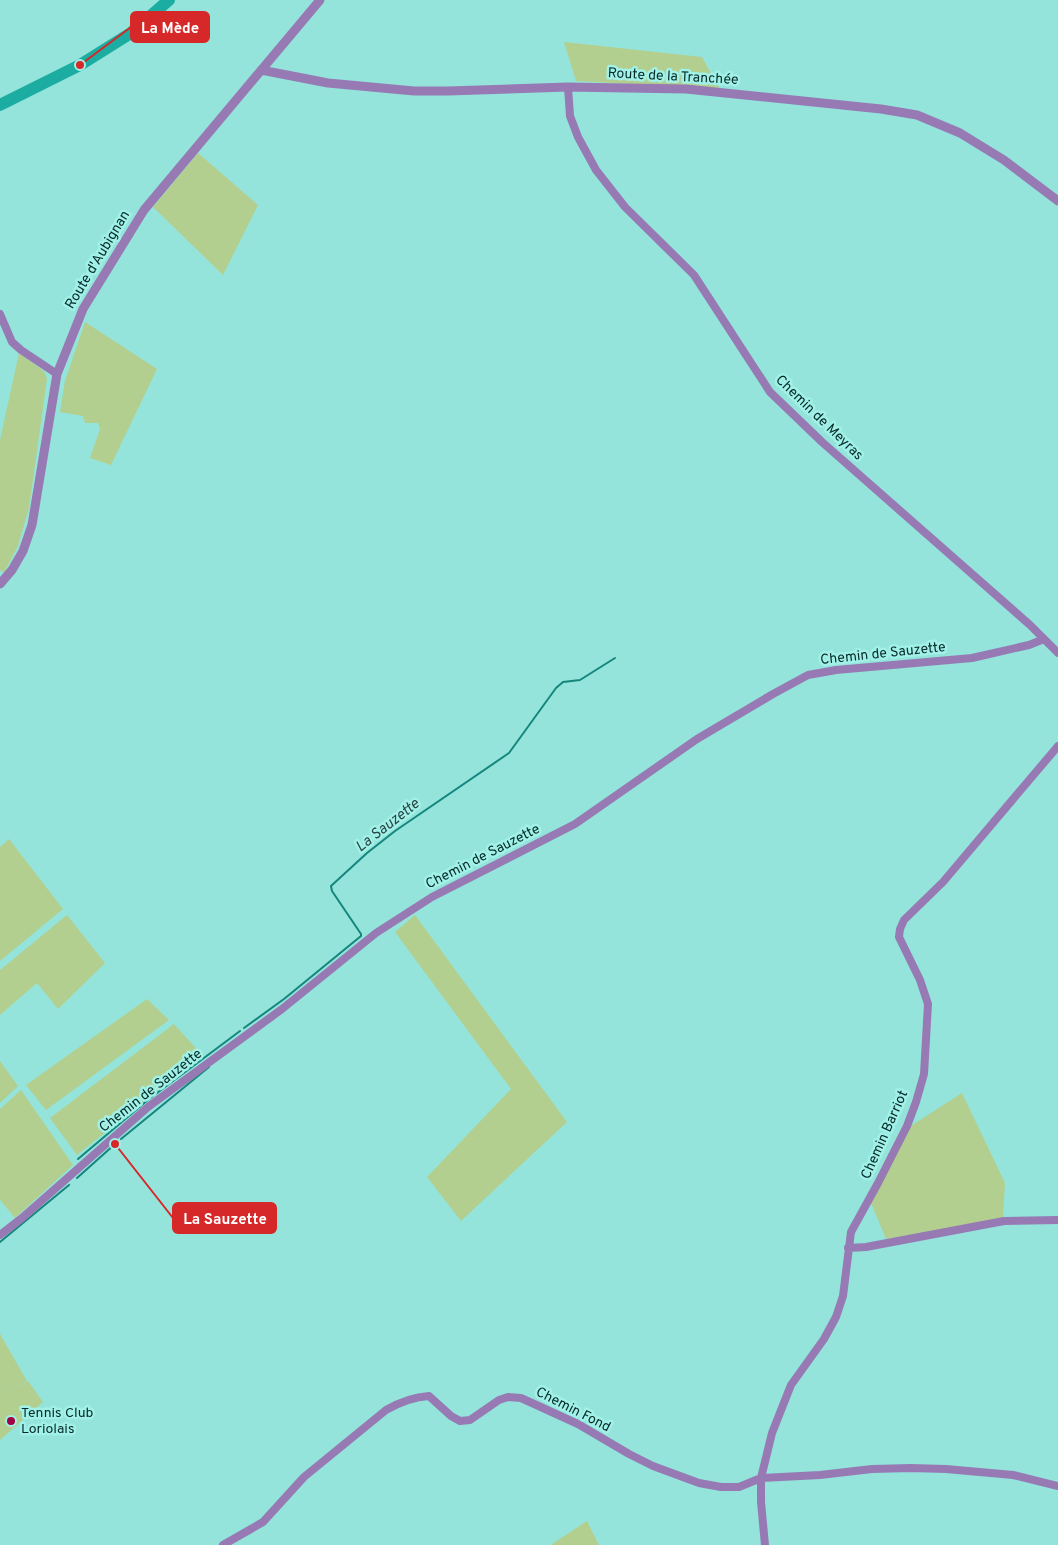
<svg xmlns="http://www.w3.org/2000/svg" width="1058" height="1545" font-family="Overpass,sans-serif">
<rect width="100%" height="100%" fill="#94e4db"/>
<!-- green -->
<path fill="#b3cf8f" d="M564,42l138,15 18,32 -144,-8z
M198,153l60,52 -35,70 -70,-68z
M85,322l72,47 -46,96 -21,-7 10,-29 -2,-6h-13l-2,-7 -23,-4 5,-31z
M19,353l25,18 3,8 -18,129 -11,38 -14,27 -4,-3v-130z
M9,839l54,70 -63,52v-114z
M67,915l38,48 -47,46 -21,-26 -37,32v-45z
M415,915l152,207 -106,99 -34,-44 84,-88 -116,-157z
M147,999l22,21 -123,90 -20,-25z
M174,1024l28,31 -125,100 -27,-37z
M0,1061l18,25 -18,17z
M21,1090l52,75 -58,53 -15,-18v-91z
M962,1093l43,90 -2,36 -117,20 -15,-36 38,-76z
M0,1334l27,47 -22,13 23,-13 15,21 -43,38z
M587,1521l12,24h-47v-1z"/>
<g fill="none" stroke-linecap="round" stroke-linejoin="round">
<!-- stream -->
<path stroke="#15867d" stroke-width="2" d="M244,1028l40,-29 77,-63v-2l-29,-43 -1,-5 36,-33 28,-22 114,-78 47,-65 7,-6 17,-2 35,-22
M121,1139l88,-72
M78,1159l71,-60 91,-68
M77,1178l38,-34
M0,1242l69,-57"/>
<!-- river -->
<path stroke="#1cada2" stroke-width="12" d="M0,105l80,-40 51,-32 38,-33"/>
<!-- minor -->
<path stroke="#977ab4" stroke-width="8" d="M568,87l2,29 8,21 18,33 29,37 69,68 76,117 52,50 208,183 28,28
M0,314l12,28 9,8 36,24
M0,1235l22,-17 126,-111 134,-98 94,-76 56,-36 143,-73 122,-85 76,-45 35,-19 28,-5 136,-12 57,-13 15,-6
M848,1248l18,-1 138,-26 54,-1
M223,1545l40,-23 41,-45 82,-67c14,-8 27,-13 43,-14l22,20 9,5 10,-1 29,-20 9,-3 13,1 57,26 51,30 24,12 46,17 22,4h18l22,-9 59,-3 52,-6 39,-1 35,1 67,6 45,11
M765,1545l-4,-43v-24l11,-45 19,-48 33,-46 12,-22 7,-21 8,-64 27,-49 29,-57 9,-24 8,-28 4,-70 -8,-24 -21,-43 1,-8 4,-9 39,-38 115,-136"/>
<!-- tertiary -->
<path stroke="#977ab4" stroke-width="9" d="M261,70l67,13 86,8h34l120,-4 118,2 195,20 36,6 43,18 44,27 54,41
M0,584l12,-14 11,-19 9,-26 25,-151 26,-65 61,-99 176,-210"/>
</g>
<!-- markers -->
<circle fill="#9f0143" stroke="#a1f1e8" stroke-width="2" cx="11" cy="1421" r="5"/>
<g text-anchor="middle" dominant-baseline="central" stroke-width="5" stroke-linejoin="round" paint-order="stroke">
<!-- street labels -->
<g font-size="14" fill="#062a27" stroke="#a1f1e8">
<text transform="translate(673 77) rotate(3)">Route de la Tranchée</text>
<text transform="translate(98 260) rotate(-59)">Route d'Aubignan</text>
<text transform="translate(819 418) rotate(44)">Chemin de Meyras</text>
<text transform="translate(883 654) rotate(-6)">Chemin de Sauzette</text>
<text transform="translate(483 857) rotate(-27)">Chemin de Sauzette</text>
<text transform="translate(151 1091) rotate(-38)">Chemin de Sauzette</text>
<text transform="translate(885 1135) rotate(-66)">Chemin Barriot</text>
<text transform="translate(573 1410) rotate(27)">Chemin Fond</text>
</g>
<!-- poi labels -->
<g font-size="14" fill="#062a27" stroke="#a1f1e8" text-anchor="start">
<text x="21" y="1413">Tennis Club<tspan x="21" dy="16">Loriolais</tspan></text>
</g>
<!-- water labels -->
<g font-size="15" font-style="italic" fill="#2b4643" stroke="#a1f1e8">
<text transform="translate(388 826) rotate(-38)">La Sauzette</text>
</g>
</g>
<!-- callouts -->
<path fill="none" stroke="#d62828" stroke-width="2" d="M80 65L131 27M115 1144L173 1218"/>
<g fill="#d62828" stroke="#a1f1e8" stroke-width="2">
<circle cx="80" cy="65" r="5"/>
<circle cx="115" cy="1144" r="5"/>
</g>
<g fill="#d62828" stroke="#d62828" stroke-width="2">
<rect x="131" y="12" width="78" height="30" rx="5"/>
<rect x="173" y="1203" width="103" height="30" rx="5"/>
</g>
<g font-size="15" text-anchor="middle" font-weight="bold" fill="#fff">
<text x="170" y="33">La Mède</text>
<text x="225" y="1224">La Sauzette</text>
</g>
</svg>
